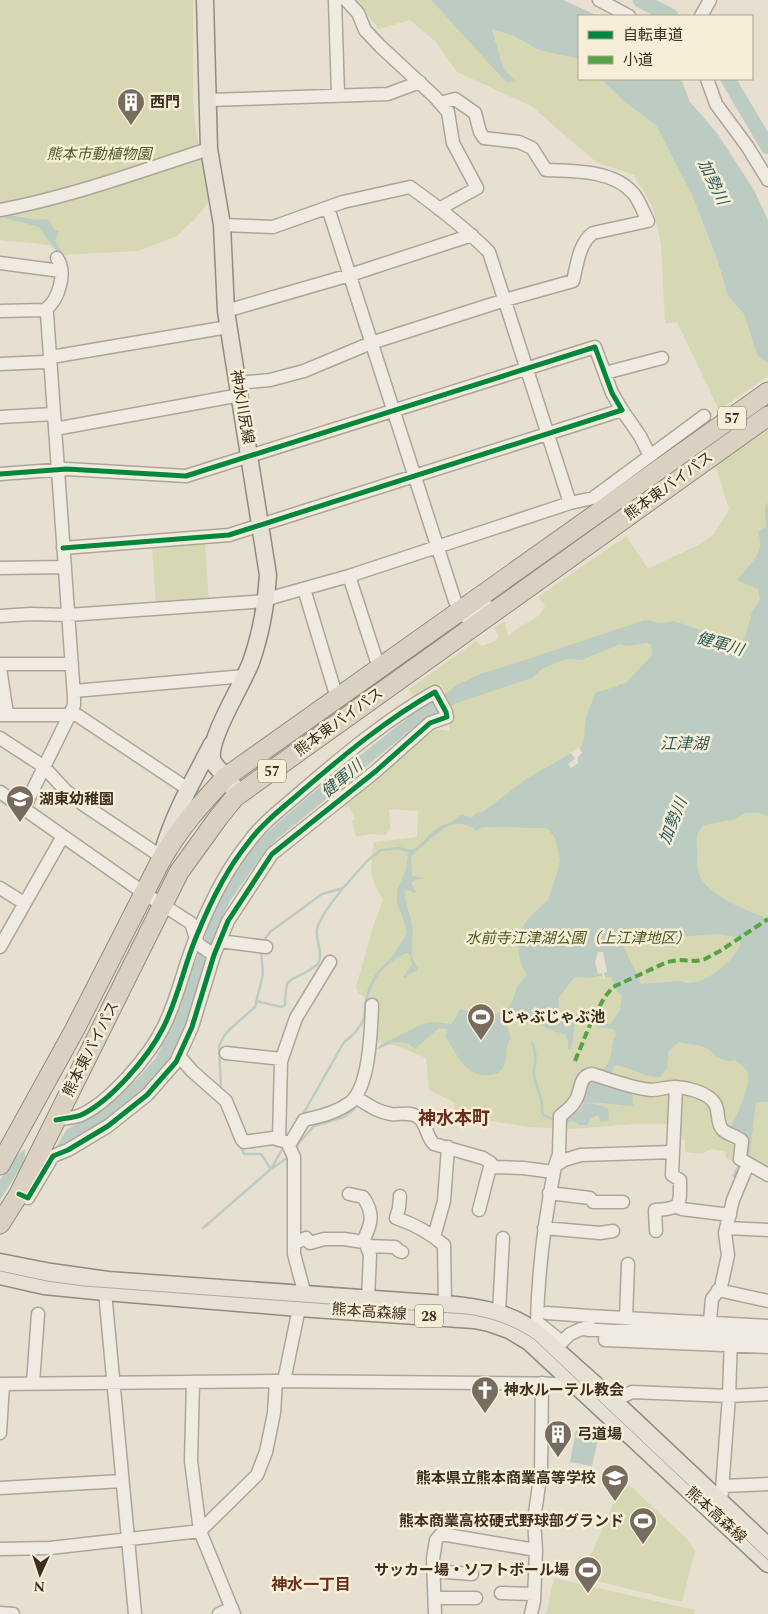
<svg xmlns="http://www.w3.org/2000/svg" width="768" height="1614" font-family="Spectral,'Noto Sans JP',serif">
<rect width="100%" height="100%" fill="#e7e0d1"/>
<!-- green -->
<path fill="#d6d7b3" d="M0,0h193v94l2,31 13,71v7l-12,15 -19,18 -39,15 -78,4 -10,-10 -50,-5z
M355,0h76l38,41 35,29 -12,-42 22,8 25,14 40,9v20h22l20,20 35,25 35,69 26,67 11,36 16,18 13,41 11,8v13l-49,34 -42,-88 -12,2 -4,-80 -8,-37 -19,-32 -38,-13 -65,-56 -74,-34 -21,-30 -26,-22 -31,9z
M768,430v743l-20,-10 -12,1 -10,-6 -1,-7 -14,-2 -9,5 -17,-2v-12l-4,-1 -8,-15h-40l-59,5 -46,-2 -43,-7 -33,1 3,-18 -26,-13 -3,-32 -26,-11 -25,-6 -5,-40 -12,-8 -2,-6 17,-60 10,-27c-15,-25 -13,-30 -9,-58l43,-5 1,-26 -29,-2 1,20 -4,6 -14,-1 -16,3 -4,-16 3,-3 -6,-11 -15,1 99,-79 16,2 3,-22 -11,-24 -25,16 -7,-12 67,-48 6,5 13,-5 4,-5 -5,-8 11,-7 3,16c10,-13 31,-15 37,-31l-7,-9 88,-61 22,33 52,-25 14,-10 15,-25 -14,-45z
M205,541l4,62 -53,3 -4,-61z
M624,1480l62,58 9,13 -13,51 -101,-25z
M554,1578l141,32 -1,4h-148z"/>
<!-- water -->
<path fill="#bcccc2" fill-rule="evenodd" d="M431,0h132l35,16h-19v43l-40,-9 -25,-14 -22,-7 12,41 11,10 -8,3z
M601,79h80l9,23 27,31 37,57 14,30v143l-11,-8 -13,-41 -16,-18 -11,-37 -26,-66 -35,-68 -35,-26z
M0,202l9,13 26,5 10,-1 4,1 6,10 4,1 -4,10 8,12 -3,2 -21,-28 -34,-9 -5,-8z
M768,502v315l-8,-4h-15l-9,6 -32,6c-8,6 -8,16 -7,25 1,9 -1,18 3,26 8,19 45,34 64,41l4,4v181h-12l-7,58 -14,18 -3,-2 11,-21 -13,-27c6,-10 23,-46 17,-57 -2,-4 -8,-8 -12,-11l-7,1 -12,-4c-7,-13 -24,-12 -37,-15l-10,8 -2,19 -7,8c-17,1 -34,-13 -46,-11l-2,7 1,4 19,12 1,17c-17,-1 -36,-5 -52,-3l3,-5 3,-15c10,-7 19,-13 23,-25 3,-10 0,-12 6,-23l-1,-5 -16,-3 -17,-10 -4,1v3c-8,9 -2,19 -8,29l-2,-1v-8l-3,-6 -21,-8 -9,-7 -6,1 -3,3 -3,-4h-4l-2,-2 -10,7 4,13c-7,9 -3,22 -8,30 -3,5 -8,6 -14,7 -23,4 -33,-23 -44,-39l3,-7 -9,-1 -24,21 -7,-6 -14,-1 -18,8 4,-5 42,-21 12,-2 18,2 8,-15 26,7 13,-3 8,-4 5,-7 5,-16 10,-11c-5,-9 -9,-17 -8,-27l-3,-3 5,-15 6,-10 21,-20 10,-30 2,-10 -5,-22 -7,-9 -5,-1 -57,-1 -6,1 -3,3c-26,-22 -47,11 -66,25l1,20 12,2 -9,2 -4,3 5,9 -1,1 -7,-3 -3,2c-1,12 6,22 7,34 2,9 -1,19 0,28 0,6 3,10 6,14v3l-9,3 -4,4 -2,-1 9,-12 -2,-9 -2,-3c-9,1 -14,10 -24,13l10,-12 13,-20 -2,-10 -8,-22v-12l9,-20 3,-20c13,-2 17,-15 27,-21 8,-6 17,-5 24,-14l13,2 2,-3 9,-3 42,-32 54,-31c7,-12 3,-21 7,-33 2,-7 6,-15 9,-23l20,-5 4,-3 6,-1 26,-28 -1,-10 -4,-2 -18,3 -9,-2 -38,16 -15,-1 -14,5 -11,5 -10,9 -72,24 -23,10 -19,12 -142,116 -11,11 -33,47 -10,19 -36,111c-17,35 -40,66 -72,89 -18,14 -40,23 -60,34l13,-22 26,-13 10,-7 33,-29 19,-21 16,-30 44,-121 34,-57 13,-14 48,-42 110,-87 24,-13 13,-10 23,-11 30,-9 135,-45 15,3 14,-2 65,22 7,-8 6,-23 8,-12 -2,-11 -21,-9c13,-16 29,-27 21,-48l8,-5 -1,-20zM631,928l25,1 20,8 41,-3 21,3 3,7c-8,18 -40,46 -61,37l-39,3 -19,-41v-12zM599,976l12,1 7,16 4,3 -2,14 -10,14c-14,0 -23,-9 -36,-11 -6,-1 -10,-1 -16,-3l1,-12 13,-18 4,-3 11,1zM562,1015l8,1 3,4 -3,7 -5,1 -5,-12z
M591,1103l17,5 1,13 -8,1 -3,-7 -8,4 -3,6h-8l-10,-7 -1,-3 12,-5 3,-6z
M25,1149v12l-25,39v-20l12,-20z
M576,1430l23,5 -7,31 -22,-4z"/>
<!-- pier -->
<path fill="#e7e0d1" d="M579,747l3,6 -4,4v6l-7,5 -3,-4 7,-5 -4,-6z
M598,952h5l4,20 -3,1 1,6h-2l-1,-6 -4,1 -3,-12z"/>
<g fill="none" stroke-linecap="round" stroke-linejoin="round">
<!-- stream -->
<path stroke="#bcccc2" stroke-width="2.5" d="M262,943l8,-11 52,-38 21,-6 25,-28 13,-10 18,-2 12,4
M256,1001l25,6 4,-2c1,-29 1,-21 23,-34 3,-2 8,-5 10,-7 6,-10 -3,-24 -1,-35 4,-14 16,-28 25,-40
M532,1043c6,9 2,21 2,31 2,14 10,26 8,39l3,3 10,4
M221,1089l-2,-43 5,-10 6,-7 25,-22 8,-33 -2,-23
M302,1116l42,-74c9,-6 16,-14 20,-24 1,-4 1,-8 1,-12 2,-15 10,-33 22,-42
M565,1122l7,-2
M241,1146l3,8h17l10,15
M296,1152l2,-8 16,-18 30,-9 10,-8 3,-5
M271,1169l13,-23
M203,1228l68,-59 19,-13"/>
<!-- river -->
<path stroke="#bcccc2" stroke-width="15" d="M640,0l31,16
M728,79l40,68"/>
<!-- minor casing -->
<g stroke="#ada599" stroke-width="15">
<path id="minor" d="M335,0l3,95
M346,0l12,13 7,17 15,16 55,51 13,15 5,31 24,45 -38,21
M599,0l30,16
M701,16l9,-16
M707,79l9,25 31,42 21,34
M208,100l180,-6 32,-12
M328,208l127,393 9,15 5,1 18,-11
M0,210c71,-13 140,-39 209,-61
M0,263l61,8
M45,310c14,-10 22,-38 12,-52
M0,311l45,-1 2,4 27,383v8l-4,9 -46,94
M226,311l124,-36 122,-40
M0,364l45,-2 5,-4 7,-2 171,-29
M605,373l57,-15
M237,383l33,-3 34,-9 67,-28 134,-43 68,-19c4,-16 6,-38 20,-48l55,-12c-5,-9 -8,-20 -15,-28 -20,-23 -59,-22 -87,-23l-14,-22 -13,-6 -35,-4 -4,-6 -5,-19 -20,-14 -15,4
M622,410l18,26 10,20
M0,417l54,-3
M55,429l185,-34
M0,474l67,-5 119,7 409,-129 17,46 10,17 -393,125 -166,13
M570,503l23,-5 111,-82
M0,568l65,-1
M349,576l30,92
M304,589l33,109
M0,616l31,-2 37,1 198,-14 8,-4 75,-21 221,-73 -81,-251c-24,-24 -51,-45 -79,-65l-67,15 -70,25 -51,-2
M0,664h72
M0,668l7,46
M74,691l171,-15
M0,715h77l111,74
M0,738l43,28 23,25 18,14 78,52
M0,792l144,101 47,30 7,21 16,11
M0,888l24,15
M220,941l46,6
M0,947l63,-111
M226,1053l56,6
M179,1056l13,15 34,30 16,39 2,2 29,-4 14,4 7,15v97l11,41 -6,13 -15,73
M355,1097c12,7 22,15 36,17 9,1 18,-3 27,3 9,6 8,20 16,27l49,14 8,5 -12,47
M279,1140l2,-79 15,-43 34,-56
M287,1142h4l13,-22c17,-4 32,-7 47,-18 19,-17 20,-73 21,-97
M555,1166l4,-12 1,-38c5,-4 11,-8 15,-15 7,-9 3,-25 17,-27 19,6 39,14 59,16 8,0 15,-3 23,-3 10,0 25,4 33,9 16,10 7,22 15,33 5,6 14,6 20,12l-2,18 28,16
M491,1167l32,1 31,4
M549,1193l41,5 3,4h30
M19,1194l9,4 25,-42 15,-6 40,-24 39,-31 29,-33 16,-35 22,-72 14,-34 44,-67 104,-83 54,-48 17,-6 -1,-5 -11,-20c-48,27 -91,63 -133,99 -18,16 -40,32 -54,52 -22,27 -38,60 -51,92 -13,30 -19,64 -34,93 -14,28 -52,73 -82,87 -7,3 -17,3 -25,5
M349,1194l14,3c11,16 9,26 1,42l6,16 -2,44
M400,1196l-1,12 -3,10c18,6 34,15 48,27l1,59
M677,1207l5,2 48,6
M544,1228l56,5 13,-2
M726,1228l42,2
M656,1231l-1,-21c27,-2 25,-4 25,-30l-8,-5 1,-23
M434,1237l10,-36 4,-54
M295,1243l11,-5 4,5 14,-4h20l20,3
M367,1246l28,1 4,4 3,1
M718,1290l50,11
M105,1292l30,322
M499,1312l4,-74
M547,1313l42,3
M626,1318l2,-54
M588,1330l1,-14 179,10
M606,1331l-1,9 163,7
M709,1331l3,-32 9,-12 7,-32 -3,-22 8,-33 15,-36
M562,1342l-25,-20c1,-52 8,-104 18,-156l9,-6 17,-5 92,-3 3,-65
M557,1347l13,-13 11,-5 33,2 35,-1 119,6
M193,1382l-2,79 9,70 34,83
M33,1383l5,-69
M0,1384l276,-3 298,3
M614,1401l18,-9 97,4 39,-2
M0,1433l3,-49
M723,1486l45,-2
M0,1488l122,-7
M721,1503l8,-107 2,-58
M0,1549l50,-1 150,-17 57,-56 9,-23 8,-39 2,-32
M434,1571l38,3
M501,1593l33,1
M435,1598h41
M0,1613l13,1
M219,1614l13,-6
M435,1614l-2,-55 3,-19 5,-6 95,16
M531,1614l3,-13 2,-51 -2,-30 7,-49 1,-88"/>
</g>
<!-- major casing -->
<g stroke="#928b80" stroke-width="19">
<path id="major" d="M205,0l4,149 13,76 4,86 42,264c-2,30 -7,59 -17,87 -8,22 -42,75 -39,96 2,11 16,17 21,27 1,4 1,8 2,12
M163,851c11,-38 31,-72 49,-107
M0,1262l51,10 57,8 337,24c35,3 68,8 96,32l73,65 154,145
M0,1276l44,10 61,6 194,16 175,12 15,3 20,7 20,12 239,222"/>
</g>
<!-- highway casing -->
<g stroke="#928b80" stroke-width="21">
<path id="highway" d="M0,1165l75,-136 85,-167c19,-34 40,-57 66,-85l542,-385
M0,1224l19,-30 160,-322 39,-54 17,-21 533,-381"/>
</g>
<!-- minor -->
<use href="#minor" stroke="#efebe3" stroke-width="12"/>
<!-- major -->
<use href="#major" stroke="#e6e1d4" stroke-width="16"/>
<!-- highway -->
<use href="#highway" stroke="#dad1c2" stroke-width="19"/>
<!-- tram -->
<path stroke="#afaaa2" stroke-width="1" d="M0,1271l47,10 37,5 382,28c25,3 47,11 68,25l234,221"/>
<!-- quiet -->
<path stroke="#54a441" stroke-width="4" stroke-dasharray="8 4" stroke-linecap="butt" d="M575,1061l14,-34 15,-29 9,-11 54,-25 11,-2 18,1 9,-2 15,-8 48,-32"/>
<!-- cycleway casing -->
<g stroke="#f7eed8" stroke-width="8">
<path id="cycleway" d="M0,474l67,-5 119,7 409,-129 17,46 10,17 -393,125 -166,13
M19,1194l9,4 25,-42 15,-6 40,-24 39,-31 29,-33 16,-35 22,-72 14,-34 44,-67 104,-83 54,-48 17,-6 -1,-5 -11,-20c-48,27 -91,63 -133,99 -18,16 -40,32 -54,52 -22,27 -38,60 -51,92 -13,30 -19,64 -34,93 -14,28 -52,73 -82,87 -7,3 -17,3 -25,5"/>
</g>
<!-- cycleway -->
<use href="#cycleway" stroke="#00873e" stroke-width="5"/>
</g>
<!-- icons -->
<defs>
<g id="building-pin" transform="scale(1.4375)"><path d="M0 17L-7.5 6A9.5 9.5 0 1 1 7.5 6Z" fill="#786c5e" stroke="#f7eed8"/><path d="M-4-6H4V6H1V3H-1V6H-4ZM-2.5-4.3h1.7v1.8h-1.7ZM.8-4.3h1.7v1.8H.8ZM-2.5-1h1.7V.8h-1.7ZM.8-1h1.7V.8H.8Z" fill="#fff"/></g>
<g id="school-pin" transform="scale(1.4375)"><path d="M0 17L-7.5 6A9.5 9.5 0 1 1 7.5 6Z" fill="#786c5e" stroke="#f7eed8"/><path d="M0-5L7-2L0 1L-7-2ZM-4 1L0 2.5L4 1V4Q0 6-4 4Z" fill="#fff"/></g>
<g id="stadium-pin" transform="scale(1.4375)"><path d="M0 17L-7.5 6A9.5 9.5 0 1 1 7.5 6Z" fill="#786c5e" stroke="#f7eed8"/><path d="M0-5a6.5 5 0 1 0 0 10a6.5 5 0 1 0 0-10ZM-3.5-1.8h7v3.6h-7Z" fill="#fff"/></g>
<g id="church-pin" transform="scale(1.4375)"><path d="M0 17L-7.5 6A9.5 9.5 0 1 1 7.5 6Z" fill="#786c5e" stroke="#f7eed8"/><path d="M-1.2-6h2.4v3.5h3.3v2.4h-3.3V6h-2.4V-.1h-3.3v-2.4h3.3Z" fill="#fff"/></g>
</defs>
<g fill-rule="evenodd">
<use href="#building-pin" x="131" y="102"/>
<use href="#school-pin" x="20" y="799"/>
<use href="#stadium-pin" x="481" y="1017"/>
<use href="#church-pin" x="485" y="1390"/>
<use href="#building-pin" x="558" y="1434"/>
<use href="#school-pin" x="615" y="1478"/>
<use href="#stadium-pin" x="643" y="1521"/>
<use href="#stadium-pin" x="588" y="1570"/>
</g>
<g text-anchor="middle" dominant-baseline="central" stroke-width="5" stroke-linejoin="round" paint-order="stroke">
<!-- shield labels -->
<g fill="#f7eed8" stroke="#756857" stroke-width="1">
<rect x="718" y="406.5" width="28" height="23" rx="4"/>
<rect x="258" y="759.5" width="28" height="23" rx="4"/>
<rect x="415" y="1304.5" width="28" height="23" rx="4"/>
</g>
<g font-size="14" font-weight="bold" fill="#3d2e20">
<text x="732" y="418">57</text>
<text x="272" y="771">57</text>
<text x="429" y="1316">28</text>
</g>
<!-- poi labels -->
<g font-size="15" font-weight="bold" fill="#3d2e20" stroke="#f7eed8" text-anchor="start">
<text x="150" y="102">西門</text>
<text x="39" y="799">湖東幼稚園</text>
<text x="500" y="1017">じゃぶじゃぶ池</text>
<text x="504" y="1390">神水ルーテル教会</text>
<text x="577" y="1434">弓道場</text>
<text x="596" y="1478" text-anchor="end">熊本県立熊本商業高等学校</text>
<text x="624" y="1521" text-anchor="end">熊本商業高校硬式野球部グランド</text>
<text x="569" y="1570" text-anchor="end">サッカー場・ソフトボール場</text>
</g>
<!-- park labels -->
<g font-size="15" font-style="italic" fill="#4d5a26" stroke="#f7eed8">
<text x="99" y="154">熊本市動植物園</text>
<text x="578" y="938">水前寺江津湖公園（上江津地区）</text>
</g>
<!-- street labels -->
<g font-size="15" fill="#3d2e20" stroke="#f7eed8">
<text transform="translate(242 407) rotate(80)">神水川尻線</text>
<text transform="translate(669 486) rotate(-36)">熊本東バイパス</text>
<text transform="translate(339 722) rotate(-36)">熊本東バイパス</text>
<text transform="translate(91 1049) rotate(-63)">熊本東バイパス</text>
<text transform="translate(369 1312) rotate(4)">熊本高森線</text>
<text transform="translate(716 1515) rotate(42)">熊本高森線</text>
</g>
<!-- water labels -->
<g font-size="16" font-style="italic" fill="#2f5d5a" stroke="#f7eed8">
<text transform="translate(713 182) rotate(64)">加勢川</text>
<text transform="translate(720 644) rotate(16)">健軍川</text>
<text x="684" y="744">江津湖</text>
<text transform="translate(342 779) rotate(-40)">健軍川</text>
<text transform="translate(673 821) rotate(-68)">加勢川</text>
</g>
<!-- neighbourhood labels -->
<g font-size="16" font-weight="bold" fill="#6b2e1e" stroke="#f7eed8">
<text x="311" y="1585">神水一丁目</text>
</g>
<!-- quarter labels -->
<g font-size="18" font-weight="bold" fill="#6b2e1e" stroke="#f7eed8">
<text x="454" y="1118">神水本町</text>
</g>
</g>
<!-- legend -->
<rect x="578" y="15" width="175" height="65" fill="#f7eed8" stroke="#ada18e"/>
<rect x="588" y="31" width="25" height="8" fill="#00873e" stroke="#ada18e"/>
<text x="623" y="40" font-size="15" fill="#3d2e20">自転車道</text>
<rect x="588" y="56" width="25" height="8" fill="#54a441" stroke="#ada18e"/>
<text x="623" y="65" font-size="15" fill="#3d2e20">小道</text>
<!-- north arrow -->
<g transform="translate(40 1574) rotate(183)" stroke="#f7eed8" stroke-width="4" paint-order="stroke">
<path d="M0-4L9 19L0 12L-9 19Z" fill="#3d2e20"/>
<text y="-8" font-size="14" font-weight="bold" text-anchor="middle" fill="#3d2e20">N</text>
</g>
</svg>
